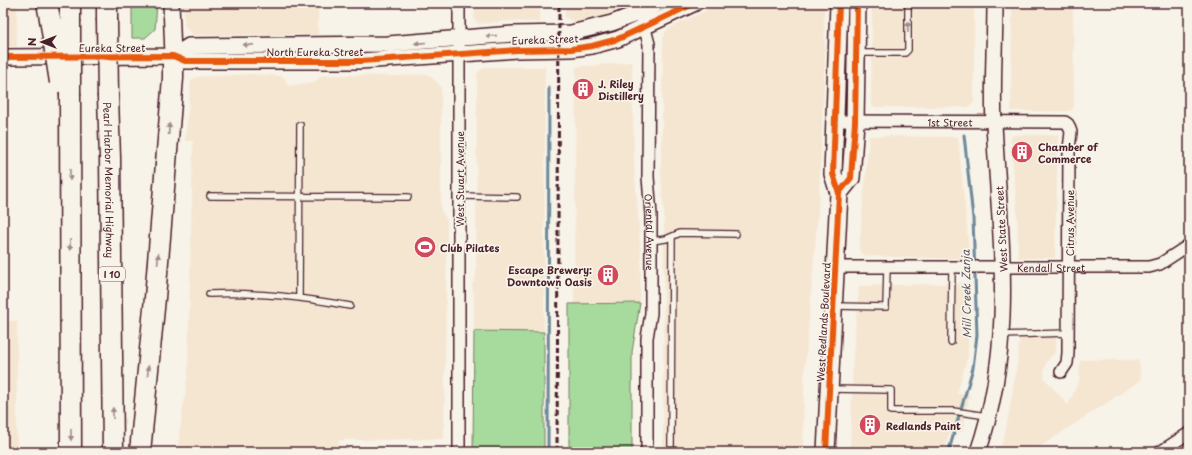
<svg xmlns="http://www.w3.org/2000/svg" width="1192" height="455" font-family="'Playpen Sans',sans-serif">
<rect width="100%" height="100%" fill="#f7f3e8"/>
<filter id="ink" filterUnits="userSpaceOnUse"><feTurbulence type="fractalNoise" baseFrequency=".025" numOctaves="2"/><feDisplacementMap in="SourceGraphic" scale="8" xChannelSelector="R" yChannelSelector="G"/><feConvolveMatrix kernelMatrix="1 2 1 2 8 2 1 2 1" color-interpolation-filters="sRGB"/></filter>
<g filter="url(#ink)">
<!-- built -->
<path fill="#f5e6d2" d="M3,3h14v44l-14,-1z
M184,3h134v32h-125l-9,-10z
M476,3h64v19l-32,-1 -29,3 -5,-5z
M565,3h65l-24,12 -32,7 -9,-5z
M722,3h102l1,55 -6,140 -15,182 -1,72h-140l1,-239 -3,-36 2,-139 4,-9z
M872,3h102v99l-4,5h-96l-3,-3z
M1012,3h61l1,105 -4,3h-59z
M632,62l2,99 7,98 -1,44 -66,1 2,-237z
M485,67h60l-1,265 -70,-1v-34l-2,-12 4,-8 1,-202 1,-3z
M252,74l29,2 3,2 4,8 26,-4 9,-7 75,1 29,-2 10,8 4,6v122l6,10 -3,219 -105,1v12h-162l11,-81 5,-230h-8l6,-61 6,-3z
M1015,135h43l-3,123h-37l-1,-49 -6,-65v-7z
M869,136l89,1 12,122 -105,-3 -4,-3 -2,-4z
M969,283l-1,72 -11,39h13l-8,38h-12l-6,17h18l-1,3h-111l3,-97 6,-69z
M3,321h14v131h-14z
M1056,331v20l-9,10 -3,9 1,9 23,26 11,-24 1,-21h59l2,20 -109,72h-32l8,-33 10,-62 2,-25z"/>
<!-- green -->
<path fill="#a7db9d" stroke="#787d64" d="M132,3h25l-2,26 -10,9h-13z
M640,303l-8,49v100h-63v-148z
M474,331l70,1v120h-71z"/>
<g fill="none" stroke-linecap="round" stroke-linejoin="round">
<!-- stream -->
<path stroke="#6c8899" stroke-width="3" d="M949,450l24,-82 4,-33 -4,-117 -9,-83
M548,452l1,-364"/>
<!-- lane casing -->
<g stroke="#4a1f2b" stroke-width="8">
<path id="lane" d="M859,53h46l3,-3v-47
M210,196l198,1
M460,196l57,1
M651,241l15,-2 14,-6 56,1
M209,294c50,-2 92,3 141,12
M299,297l1,-172
M835,306l51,1 1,-40
M1002,335l66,-2
M951,342l1,-74
M831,389l60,1v21h62l34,5
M671,452l1,-215"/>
</g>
<!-- street casing -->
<g stroke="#4a1f2b" stroke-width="14">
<g id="street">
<path d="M459,3v449"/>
<path id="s1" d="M643,21l6,23 -1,133 3,38v98l-4,25v114"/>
<path id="s2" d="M835,121l230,1 3,2 3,8 -2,17 -1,204 -1,10 -6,9"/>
<path id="s3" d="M835,267h314l11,-3 29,-19"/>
<path d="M1160,452l29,-19"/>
</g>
</g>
<!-- secondary casing -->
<g stroke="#4a1f2b" stroke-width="18">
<path id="secondary" d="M171,3l2,53
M173,56l16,-10 199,-2 125,-10 58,-1 41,-10 29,-11 18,-9
M3,57l170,-1 12,5h176l156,-11 54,-1 21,-3 26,-7 77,-36
M978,452c38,-111 22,-214 16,-328 -2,-40 1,-81 1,-121"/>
</g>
<!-- primary casing -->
<g stroke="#4a1f2b" stroke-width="20">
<path id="primary" d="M839,193l12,-15 4,-56 2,-119
M826,452l13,-259 -6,-19 6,-171"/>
</g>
<!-- highway casing -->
<g stroke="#4a1f2b" stroke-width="23">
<g id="highway">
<path d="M47,3l3,16"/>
<path d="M107,3v16"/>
<path d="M70,20v-17"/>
<path d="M70,95l1,357"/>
<path id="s4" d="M108,97l2,61 3,294"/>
<path d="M140,452l15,-154 18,-220v-22"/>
</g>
</g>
<!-- lane -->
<use href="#lane" stroke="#f7f3e8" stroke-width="5.5"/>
<!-- street -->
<use href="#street" stroke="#f7f3e8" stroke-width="11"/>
<!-- secondary -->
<use href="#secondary" stroke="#f7f3e8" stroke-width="15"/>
<!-- primary -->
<use href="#primary" stroke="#f7f3e8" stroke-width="17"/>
<!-- highway -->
<use href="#highway" stroke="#f7f3e8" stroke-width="20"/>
<!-- rail -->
<path stroke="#4a1f2b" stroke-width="3" stroke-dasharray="6 3" stroke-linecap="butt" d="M557,452l2,-449"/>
<!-- highway-bridge casing -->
<g stroke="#4a1f2b" stroke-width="23" stroke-linecap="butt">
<path id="highway-bridge" d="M50,19l10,63
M107,19l1,78
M70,20v75"/>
</g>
<!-- highway-bridge -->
<use href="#highway-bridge" stroke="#f7f3e8" stroke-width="20"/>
<!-- cycleway casing -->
<g stroke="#f7f3e8" stroke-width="8">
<path id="cycleway" d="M3,57l170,-1 12,5h176l156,-11 54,-1 21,-3 26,-7 77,-36
M839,193l12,-15 4,-56 2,-119
M826,452l13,-259 -6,-19 6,-171"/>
</g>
<!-- cycleway -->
<use href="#cycleway" stroke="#e8590c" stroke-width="6"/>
</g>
<!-- one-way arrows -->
<defs><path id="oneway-solid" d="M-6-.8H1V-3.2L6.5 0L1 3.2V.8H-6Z"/></defs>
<g fill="#a0898a">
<use href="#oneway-solid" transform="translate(908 27) rotate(-89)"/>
<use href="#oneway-solid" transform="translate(491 36) rotate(176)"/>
<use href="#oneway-solid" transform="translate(420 43) rotate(175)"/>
<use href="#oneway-solid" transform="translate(248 45) rotate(179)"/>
<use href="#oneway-solid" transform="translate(169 129) rotate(-86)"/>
<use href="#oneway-solid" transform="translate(70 175) rotate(90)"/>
<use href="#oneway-solid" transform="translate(70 245) rotate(90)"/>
<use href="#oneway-solid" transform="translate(158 259) rotate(-86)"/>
<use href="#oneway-solid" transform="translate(148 371) rotate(-84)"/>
<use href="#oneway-solid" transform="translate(113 413) rotate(-91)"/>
<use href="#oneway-solid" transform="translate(71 435) rotate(90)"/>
</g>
</g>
<!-- icons -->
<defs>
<g id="building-disc" transform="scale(1.15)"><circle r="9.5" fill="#d1495b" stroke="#f7f3e8"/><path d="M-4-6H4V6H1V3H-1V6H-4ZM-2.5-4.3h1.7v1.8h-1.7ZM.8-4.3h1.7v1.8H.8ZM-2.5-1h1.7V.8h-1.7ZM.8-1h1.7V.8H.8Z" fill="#fff"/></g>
<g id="stadium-disc" transform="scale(1.15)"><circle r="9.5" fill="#d1495b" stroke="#f7f3e8"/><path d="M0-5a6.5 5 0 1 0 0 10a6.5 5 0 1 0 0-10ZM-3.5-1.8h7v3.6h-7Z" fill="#fff"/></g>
</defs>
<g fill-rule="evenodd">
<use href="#building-disc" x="583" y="89"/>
<use href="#building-disc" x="1022" y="152"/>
<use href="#stadium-disc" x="425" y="247"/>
<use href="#building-disc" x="608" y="275"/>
<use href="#building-disc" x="870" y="425"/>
</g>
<g text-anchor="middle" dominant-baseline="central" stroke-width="3.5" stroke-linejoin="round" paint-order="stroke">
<!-- shield labels -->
<rect fill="#f7f3e8" stroke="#7e5f64" stroke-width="1" x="99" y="267" width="26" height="14" rx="3"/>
<g font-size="9" font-weight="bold" fill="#4a1f2b">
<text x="112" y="274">I 10</text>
</g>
<!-- street labels -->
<g font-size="10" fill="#4a1f2b" stroke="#f7f3e8">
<text transform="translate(545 39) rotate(-2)">Eureka Street</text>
<text x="112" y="47">Eureka Street</text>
<text x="315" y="51">North Eureka Street</text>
<text stroke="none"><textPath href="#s2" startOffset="115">1st Street</textPath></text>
<text transform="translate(459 179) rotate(-90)">West Stuart Avenue</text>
<text stroke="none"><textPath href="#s4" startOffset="83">Pearl Harbor Memorial Highway</textPath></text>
<text transform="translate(1069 223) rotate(-90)">Citrus Avenue</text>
<text transform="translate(1001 229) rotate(-93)">West State Street</text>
<text stroke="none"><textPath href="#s1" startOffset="212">Oriental Avenue</textPath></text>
<text stroke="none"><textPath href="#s3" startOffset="216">Kendall Street</textPath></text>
<text transform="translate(823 322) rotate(-87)">West Redlands Boulevard</text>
</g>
<!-- poi labels -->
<g font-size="10" font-weight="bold" fill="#4a1f2b" stroke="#f7f3e8" text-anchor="start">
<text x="598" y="83">J. Riley<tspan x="598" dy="12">Distillery</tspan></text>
<text x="1038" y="146">Chamber of<tspan x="1038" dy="12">Commerce</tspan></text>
<text x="440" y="247">Club Pilates</text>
<text x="592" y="269" text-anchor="end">Escape Brewery:<tspan x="592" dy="12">Downtown Oasis</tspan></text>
<text x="886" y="425">Redlands Paint</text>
</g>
<!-- water labels -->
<g font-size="11" font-style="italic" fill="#5b5462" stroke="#f7f3e8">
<text transform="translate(966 294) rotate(-91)">Mill Creek Zanja</text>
</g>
</g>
<!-- margin -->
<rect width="1192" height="455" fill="none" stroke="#f7f3e8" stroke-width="16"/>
<rect x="8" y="8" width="1176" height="439" fill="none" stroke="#4a1f2b" stroke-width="1.5" filter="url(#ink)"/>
<!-- north arrow -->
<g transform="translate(42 42) rotate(270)" stroke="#f7f3e8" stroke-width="3" paint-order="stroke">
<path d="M0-3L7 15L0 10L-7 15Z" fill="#4a1f2b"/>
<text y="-6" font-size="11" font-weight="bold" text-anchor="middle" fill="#4a1f2b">N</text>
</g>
</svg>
